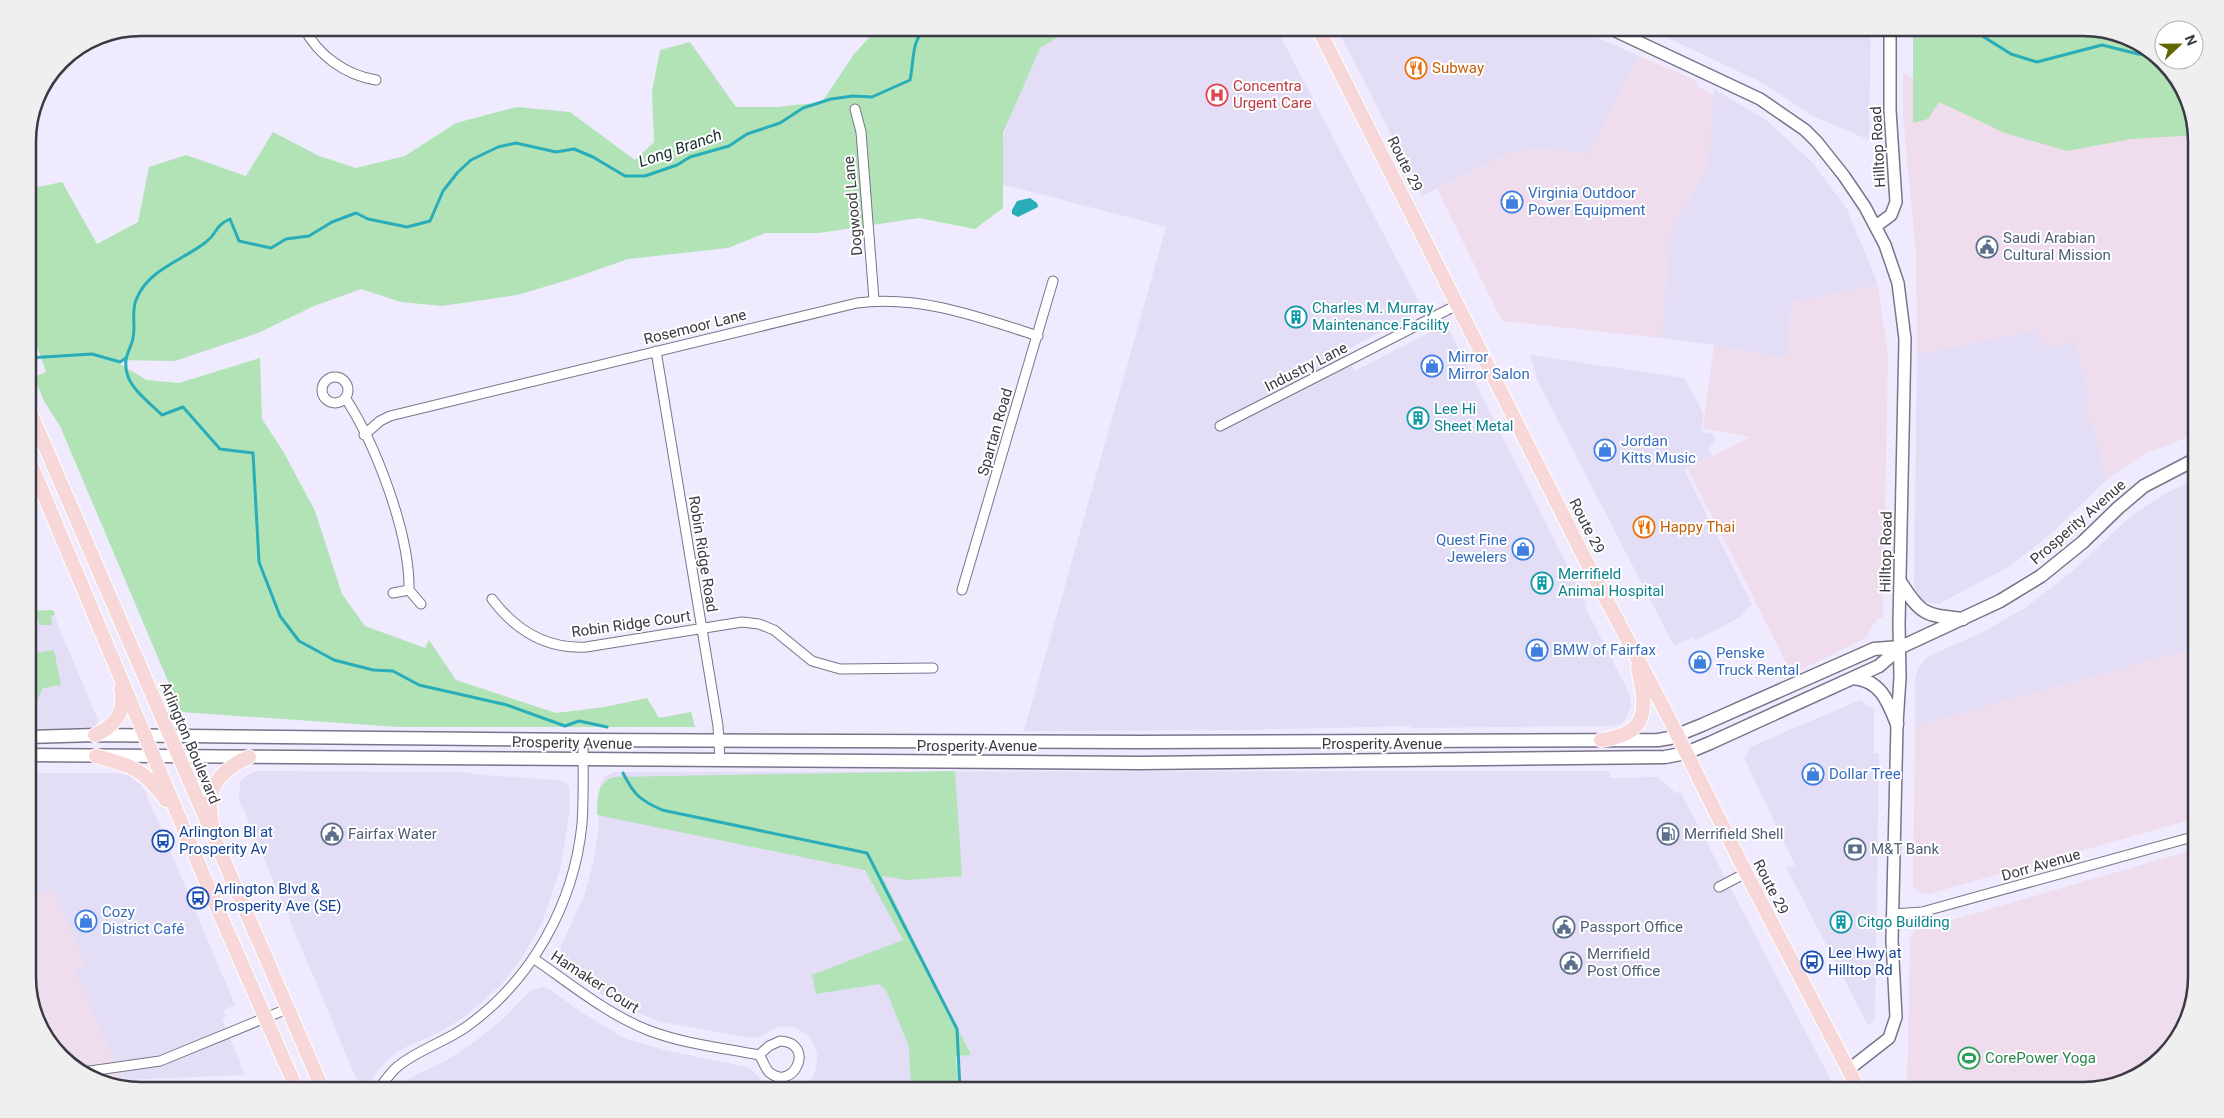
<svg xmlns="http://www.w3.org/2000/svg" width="2224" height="1118" font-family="Roboto,sans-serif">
<rect width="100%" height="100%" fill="#efeafe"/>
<!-- built -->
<path fill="#e3ddf6" d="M1036,28h240l142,272 -1,7 -6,9 -66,35 10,20 87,-45 7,4 138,275h-3l45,88 2,12 -5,14 -6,5 -9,2 -201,2v-2l-166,4 -220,1 142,-504 -176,-46z
M1337,28h238l64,28 -51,98 -41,-5 -35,3 -90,44z
M1647,28h224l-2,112 -58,-25 -48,-32z
M1714,89l52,31 45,41 36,48 31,76 -86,17 -6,57 -72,-14 -53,-7 10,-107 37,-65z
M2038,330l37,12 15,57 -3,7 3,15 4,5 13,53 -55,54 -44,34 -69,37 -17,-3 -8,-15 3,-232z
M1530,355l155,23 18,35 -1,19 10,2 4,7 -8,6 4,9 -28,14 68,134 -12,13 -45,24 -2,-4 -19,9 -137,-266z
M2196,479v169l-281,78v-45l3,-12 9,-12 54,-24 44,-25 49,-38 58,-55 31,-20z
M53,613l45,107 -2,7 -68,2v-115z
M1860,700l14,10v43h5l-4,267 -7,5 -82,-158h10l-52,-109 6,-11z
M256,771l207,1 20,3 75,5 7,2 4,5 1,22 -9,57 -19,57 -21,36 -20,26 -33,29 -24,16 -44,20 -12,9 -11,12 -11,19h-5l-122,-291 1,-16 6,-7z
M1609,771l1,7 48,-1 19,17 3,-3 156,299h-881l3,-38 -28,38h-136l13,-7 7,-8 3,-11v-11l-4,-10 -6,-8 -9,-6 -11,-3 -10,1 -17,10 -8,1 -91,-16 -33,-13 -27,-15 -38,-30 -3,-7 1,-10 24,-54 9,-33 4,-28 2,-46 4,-9 10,-5z
M28,773h89l10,2 13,9 5,7 90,214 -12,5 3,7 -4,2 23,56 -123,5 -48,-110 11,-5 -31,-74 -26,2z
M542,987l7,2 32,23 45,27 43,12 78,16 6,4 13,15 9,4h-378l13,-12 37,-18 30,-20 26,-21 27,-28z"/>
<!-- industrial -->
<path fill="#efddee" d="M1639,56l58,25v5l17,9 -6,71 -37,65 -10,107 -159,-17 -65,-132 75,-37 35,-3 41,5z
M1903,73l105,52 188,9v300l-52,20 -37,25 -13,-53 -6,-5 -3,-15 3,-2 2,-5 -15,-57 -32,6 -5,-18 -121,24 -1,-101 -13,-136z
M1878,285l10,72 -5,261h-6l-11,20 -74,36 -104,-205 62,-32 -47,-9 11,-83 72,14 6,-57z
M2196,648v170l-267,76 -9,-1 -7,-6 2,-161z
M2196,849v128l-11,50 -39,45 -63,18h-176l3,-150 4,-9z
M54,890l31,75 -10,5 47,110 -20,1 -11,-2 -44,-39 -19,-55v-92z"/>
<!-- green -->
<path fill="#b1e3b7" d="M878,28h195l-33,20 -37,85v75l-28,21 -56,-11 -100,15h-54l-37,15 -100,11 -60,21 -51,15 -75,11 -41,-4 -40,-13 -47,17 -56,27 -83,28 -62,-1 34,20 32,3 81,-25 2,61 21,32 32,60 27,83 23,32 60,22 4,-8 27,40 100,33 49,-6 42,-9 12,20 32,-6 4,15h-296l-218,-15 -121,-286 -16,-25 -10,-24 12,-5 -18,-51v-132l34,-7 35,62 41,-22 11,-55 37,-12 60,21 27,-44 46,24 37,12 49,-12 51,-33 61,-16 53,5 65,48 19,-18 -2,-50 8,-42 30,-8 46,65h42l44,-5 32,-48z
M1913,28h170l50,11 44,39 19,57 -65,4 -64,12 -62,-18 -66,-31 -11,17 -15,4z
M53,610l2,5 -4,1 1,9h-13v-6l-11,1v-9z
M54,650l7,35 -18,3 -5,11 -10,2v-42l8,-2v-4z
M955,771l7,105 -56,4 -24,-4 89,179 -15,1 2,34h-47l-2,-43 -23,-57 -7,-6 -63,10 -4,-19 91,-35 -38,-70 -268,-55c1,-17 -1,-31 16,-38z"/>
<!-- water -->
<path fill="#29adb9" d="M1030,198l7,5 1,4 -20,10 -6,-3v-4l5,-9z"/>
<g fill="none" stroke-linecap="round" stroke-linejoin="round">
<!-- stream -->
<path stroke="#29adb9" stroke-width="3" d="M1961,28l15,4 35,22 26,8 65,-17 36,9 13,1
M28,358l64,-4 28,8 6,-4
M607,727l-28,-6 -14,5 -58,-21 -88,-20 -26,-14 -20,-1 -39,-10 -35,-19 -19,-25 -21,-54 -6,-109 -33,-4 -37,-42 -21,8c-16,-16 -39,-30 -36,-55 1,-8 6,-15 7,-22 3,-13 -2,-25 3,-38 12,-31 46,-39 70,-58 12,-9 8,-16 24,-23l9,22 32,7 15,-9 23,-3 23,-14 24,-9 12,6 39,8 23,-6 13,-30 15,-19 13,-12 27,-13 18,-4 40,9 18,-3 19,8 32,19h20l32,-11 13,-8 39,-11 18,-12 33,-11 23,-15 28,-9 22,-3 19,1 38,-17c4,-18 1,-40 16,-52
M623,773c11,22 17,27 39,37l205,43 90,176 3,61"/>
<!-- minor casing -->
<g stroke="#79748a" stroke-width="11">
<path id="minor" d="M304,28c14,27 41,47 72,52
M855,109l6,23 13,168
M656,351l62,375 2,35
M322 390a13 13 0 1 1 26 0a13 13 0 1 1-26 0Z
M346,399c30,46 64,135 63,191l12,14
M1220,426l237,-121
M364,435l16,-14 10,-5 467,-113c63,-8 122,14 181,33
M962,590l91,-309
M393,593l16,-3
M492,599c24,32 54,50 94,48l156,-25 17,2 15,6 38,31 28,8 93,-1
M1719,887l27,-14
M1893,914l29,-2 274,-76
M533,958c38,26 75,57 117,73 35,13 73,17 109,24
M780,1041c37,2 13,52 -11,31 -4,-4 -6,-12 -10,-17l10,-9z
M83,1072l77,-11 127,-52
M378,1090c6,-8 12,-17 19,-23 20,-17 48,-25 69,-40 66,-47 108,-123 116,-203 2,-27 1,-56 1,-84"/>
</g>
<!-- tertiary casing -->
<g stroke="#79748a" stroke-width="14">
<path id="tertiary" d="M1609,28l151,71 45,31 12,12 27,34 21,31 20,38 13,38 7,56 -6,285 1,53 -3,47 -5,216 4,77 -7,21 -41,32
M1876,226l15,-11 5,-13 -6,-92v-82"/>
</g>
<!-- secondary casing -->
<g stroke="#79748a" stroke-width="15">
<path id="secondary" d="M1901,583c21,33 25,32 62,36
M1853,678c27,2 35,23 44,46
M28,737l67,-2 488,5 556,2 519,-2 12,-2 32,-13 172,-76 27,-2
M28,755l1112,8 525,-6 21,-4 24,-10 169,-77 22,-19 99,-46 41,-25 42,-34 35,-34 26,-22 52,-27"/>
</g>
<!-- primary casing -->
<g stroke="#fff" stroke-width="16">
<path id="primary" d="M1318,28l266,529 87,165 75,151 113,217
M28,407l295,683
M28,457l187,446 82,187
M95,735c20,-9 31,-23 26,-46
M1601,740c49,-6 46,-31 37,-72
M96,756c36,10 47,12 70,44
M212,824c-7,-35 6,-53 37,-67"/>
</g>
<!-- minor -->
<use href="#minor" stroke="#fff" stroke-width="9"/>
<!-- tertiary -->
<use href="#tertiary" stroke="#fff" stroke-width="11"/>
<!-- secondary -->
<use href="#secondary" stroke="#fff" stroke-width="12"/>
<!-- primary -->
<use href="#primary" stroke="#f8d7d8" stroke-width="14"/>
</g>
<!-- icons -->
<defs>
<g id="restaurant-ring" transform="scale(1.125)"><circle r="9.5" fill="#fff" stroke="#e8710a" stroke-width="1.5"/><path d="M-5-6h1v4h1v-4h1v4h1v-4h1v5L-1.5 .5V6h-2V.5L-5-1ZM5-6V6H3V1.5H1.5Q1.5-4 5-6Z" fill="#e8710a"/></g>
<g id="hospital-ring" transform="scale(1.125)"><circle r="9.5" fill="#fff" stroke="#e0444e" stroke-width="1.5"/><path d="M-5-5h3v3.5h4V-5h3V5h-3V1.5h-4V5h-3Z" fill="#e0444e"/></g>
<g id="shop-ring" transform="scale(1.125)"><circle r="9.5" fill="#fff" stroke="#3f7fe0" stroke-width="1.5"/><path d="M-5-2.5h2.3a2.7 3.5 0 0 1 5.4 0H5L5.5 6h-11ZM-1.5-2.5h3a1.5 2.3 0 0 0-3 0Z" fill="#3f7fe0"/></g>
<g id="civic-ring" transform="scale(1.125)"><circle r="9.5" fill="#fff" stroke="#5c6f8a" stroke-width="1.5"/><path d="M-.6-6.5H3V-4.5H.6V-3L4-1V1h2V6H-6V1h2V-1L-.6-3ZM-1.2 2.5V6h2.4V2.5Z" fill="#5c6f8a"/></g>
<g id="building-ring" transform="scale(1.125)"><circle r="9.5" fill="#fff" stroke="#0f9aa8" stroke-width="1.5"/><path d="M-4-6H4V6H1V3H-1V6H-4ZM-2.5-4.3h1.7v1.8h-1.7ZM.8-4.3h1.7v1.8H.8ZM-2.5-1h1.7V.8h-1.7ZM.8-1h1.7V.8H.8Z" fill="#0f9aa8"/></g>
<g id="fuel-ring" transform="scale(1.125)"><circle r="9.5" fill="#fff" stroke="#5c6f8a" stroke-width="1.5"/><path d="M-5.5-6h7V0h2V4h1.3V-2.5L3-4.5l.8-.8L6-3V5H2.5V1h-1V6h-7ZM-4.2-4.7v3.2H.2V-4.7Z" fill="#5c6f8a"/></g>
<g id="bus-ring" transform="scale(1.125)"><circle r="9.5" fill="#fff" stroke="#1a4fb4" stroke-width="1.5"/><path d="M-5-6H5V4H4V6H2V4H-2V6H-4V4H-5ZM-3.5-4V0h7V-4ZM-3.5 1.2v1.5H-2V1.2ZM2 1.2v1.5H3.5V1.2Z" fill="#1a4fb4"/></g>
<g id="bank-ring" transform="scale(1.125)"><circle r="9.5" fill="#fff" stroke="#5c6f8a" stroke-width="1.5"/><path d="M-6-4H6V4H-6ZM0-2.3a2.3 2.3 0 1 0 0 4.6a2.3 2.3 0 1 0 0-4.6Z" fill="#5c6f8a"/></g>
<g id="stadium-ring" transform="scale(1.125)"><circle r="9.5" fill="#fff" stroke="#2e9e5b" stroke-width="1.5"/><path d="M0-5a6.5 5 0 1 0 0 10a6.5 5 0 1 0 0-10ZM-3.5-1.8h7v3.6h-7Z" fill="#2e9e5b"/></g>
</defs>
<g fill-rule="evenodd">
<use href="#restaurant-ring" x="1416" y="68"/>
<use href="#hospital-ring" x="1217" y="95"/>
<use href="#shop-ring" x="1512" y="202"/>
<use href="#civic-ring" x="1987" y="247"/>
<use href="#building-ring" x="1296" y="317"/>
<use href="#shop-ring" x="1432" y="366"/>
<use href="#building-ring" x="1418" y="418"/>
<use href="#shop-ring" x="1605" y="450"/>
<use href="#restaurant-ring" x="1644" y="527"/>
<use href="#shop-ring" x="1523" y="549"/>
<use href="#building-ring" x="1542" y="583"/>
<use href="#shop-ring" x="1537" y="650"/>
<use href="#shop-ring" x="1700" y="662"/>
<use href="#shop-ring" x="1813" y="774"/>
<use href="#civic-ring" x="332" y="834"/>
<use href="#fuel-ring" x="1668" y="834"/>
<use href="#bus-ring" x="163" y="841"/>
<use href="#bank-ring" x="1855" y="849"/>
<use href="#bus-ring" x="198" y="898"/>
<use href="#shop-ring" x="86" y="921"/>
<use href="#building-ring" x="1841" y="922"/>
<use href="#civic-ring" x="1564" y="927"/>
<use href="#bus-ring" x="1812" y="962"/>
<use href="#civic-ring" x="1571" y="963"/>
<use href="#stadium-ring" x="1969" y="1058"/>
</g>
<g text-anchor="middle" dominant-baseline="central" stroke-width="4" stroke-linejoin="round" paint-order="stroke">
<!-- food labels -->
<g font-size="15" fill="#c56008" stroke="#fff" text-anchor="start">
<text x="1432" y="68">Subway</text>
<text x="1660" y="527">Happy Thai</text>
</g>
<!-- health labels -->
<g font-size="15" fill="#be3a42" stroke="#fff" text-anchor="start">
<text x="1233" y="86">Concentra<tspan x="1233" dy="17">Urgent Care</tspan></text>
</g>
<!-- street labels -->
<g font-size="15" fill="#3b3943" stroke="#fff">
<text transform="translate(1878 147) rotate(-93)">Hilltop Road</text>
<text transform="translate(1405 164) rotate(63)">Route 29</text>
<text transform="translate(853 206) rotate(-95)">Dogwood Lane</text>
<text transform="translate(695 327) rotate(-14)">Rosemoor Lane</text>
<text transform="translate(1306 367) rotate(-27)">Industry Lane</text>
<text transform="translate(995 432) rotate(-74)">Spartan Road</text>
<text transform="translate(2078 522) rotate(-41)">Prosperity Avenue</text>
<text transform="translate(1587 526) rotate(63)">Route 29</text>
<text transform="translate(1886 552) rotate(-89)">Hilltop Road</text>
<text transform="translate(703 554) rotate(81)">Robin Ridge Road</text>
<text transform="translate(631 624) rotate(-8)">Robin Ridge Court</text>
<text transform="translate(190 743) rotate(67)">Arlington Boulevard</text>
<text transform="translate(572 743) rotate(1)">Prosperity Avenue</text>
<text x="1382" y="744">Prosperity Avenue</text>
<text x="977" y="746">Prosperity Avenue</text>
<text transform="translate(2041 865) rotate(-16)">Dorr Avenue</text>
<text transform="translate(1771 887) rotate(63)">Route 29</text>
<text transform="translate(595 982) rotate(33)">Hamaker Court</text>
</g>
<!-- shop labels -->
<g font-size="15" fill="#366cbe" stroke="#fff" text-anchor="start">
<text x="1528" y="193">Virginia Outdoor<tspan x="1528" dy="17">Power Equipment</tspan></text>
<text x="1448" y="357">Mirror<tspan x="1448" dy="17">Mirror Salon</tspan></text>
<text x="1621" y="441">Jordan<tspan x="1621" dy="17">Kitts Music</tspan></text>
<text x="1507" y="540" text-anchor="end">Quest Fine<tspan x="1507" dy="17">Jewelers</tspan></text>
<text x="1553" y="650">BMW of Fairfax</text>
<text x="1716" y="653">Penske<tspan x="1716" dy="17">Truck Rental</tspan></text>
<text x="1829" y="774">Dollar Tree</text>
<text x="102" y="912">Cozy<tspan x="102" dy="17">District Café</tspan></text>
</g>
<!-- service labels -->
<g font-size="15" fill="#4e5e75" stroke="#fff" text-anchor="start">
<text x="2003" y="238">Saudi Arabian<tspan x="2003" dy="17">Cultural Mission</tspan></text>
<text x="348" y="834">Fairfax Water</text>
<text x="1684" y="834">Merrifield Shell</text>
<text x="1871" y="849">M&amp;T Bank</text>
<text x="1580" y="927">Passport Office</text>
<text x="1587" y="954">Merrifield<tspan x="1587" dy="17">Post Office</tspan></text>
</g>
<!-- culture labels -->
<g font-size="15" fill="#0d838f" stroke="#fff" text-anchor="start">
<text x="1312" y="308">Charles M. Murray<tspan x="1312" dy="17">Maintenance Facility</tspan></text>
<text x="1434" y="409">Lee Hi<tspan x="1434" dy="17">Sheet Metal</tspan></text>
<text x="1558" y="574">Merrifield<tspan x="1558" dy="17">Animal Hospital</tspan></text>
<text x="1857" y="922">Citgo Building</text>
</g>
<!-- transit labels -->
<g font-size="15" fill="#164399" stroke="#fff" text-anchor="start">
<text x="179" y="832">Arlington Bl at<tspan x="179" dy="17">Prosperity Av</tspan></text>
<text x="214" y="889">Arlington Blvd &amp;<tspan x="214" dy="17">Prosperity Ave (SE)</tspan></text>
<text x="1828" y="953">Lee Hwy at<tspan x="1828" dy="17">Hilltop Rd</tspan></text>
</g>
<!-- leisure labels -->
<g font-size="15" fill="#27864d" stroke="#fff" text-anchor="start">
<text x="1985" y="1058">CorePower Yoga</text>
</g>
<!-- water labels -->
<g font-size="16" font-style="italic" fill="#192f31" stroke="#fff">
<text transform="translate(680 148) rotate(-19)">Long Branch</text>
</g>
</g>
<!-- crop -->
<path d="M0 0H2224V1118H0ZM141 36H2083A105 105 0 0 1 2188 141V977A105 105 0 0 1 2083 1082H141A105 105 0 0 1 36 977V141A105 105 0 0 1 141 36Z" fill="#efeff0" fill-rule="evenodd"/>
<path fill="none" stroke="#3b3943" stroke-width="2.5" d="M141 36H2083A105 105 0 0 1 2188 141V977A105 105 0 0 1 2083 1082H141A105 105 0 0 1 36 977V141A105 105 0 0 1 141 36Z"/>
<!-- north arrow -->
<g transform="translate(2179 45) rotate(68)"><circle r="24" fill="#ffffff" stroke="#b1b0b4"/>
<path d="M0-4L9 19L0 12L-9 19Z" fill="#636500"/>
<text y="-8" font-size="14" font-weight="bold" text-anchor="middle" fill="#3b3943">N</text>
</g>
</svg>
